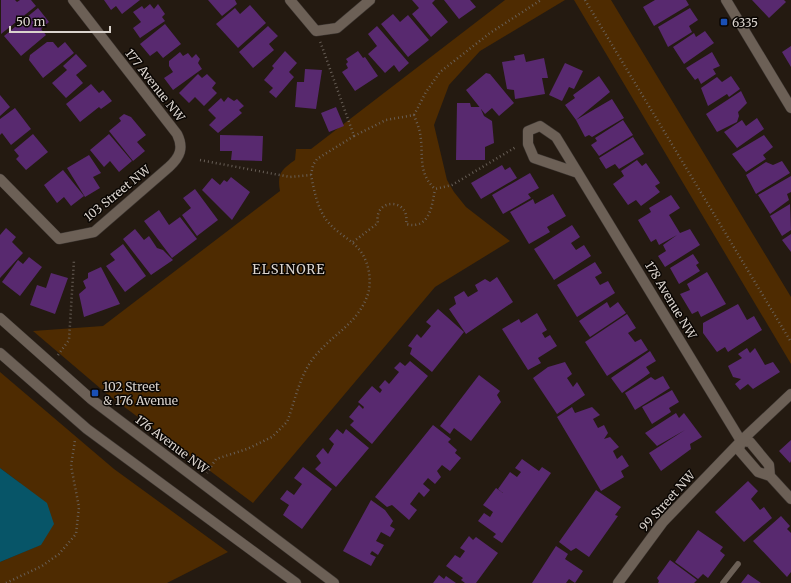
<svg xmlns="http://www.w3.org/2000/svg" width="791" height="583" font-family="Merriweather,serif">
<rect width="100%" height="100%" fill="#241a11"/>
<!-- green -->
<path fill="#4e2b01" d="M505,0h60l-85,51 -31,34 -15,40 13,55 7,12 12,15 44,34 -75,46 -182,216 -146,-109 -74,-63 70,-5 177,-135c-3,-17 1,-21 15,-31l1,-11h15z
M574,0h37l180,297v67z
M0,372l114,97 114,83 -61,31h-167v-21l40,-17 -20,-62 -20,-15z"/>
<!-- water -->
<path fill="#075568" d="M0,468l47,35 7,21 -13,21 -41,17z"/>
<!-- building -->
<path fill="#58296f" d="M1,0h14l2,2 3,-2h11l5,6 -35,28z
M104,0h36l-18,14 -6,-8 -5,4z
M208,0h27l2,4 -15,12z
M412,0h23l-3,3 16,19 -17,15 -19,-23 7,-6z
M444,0h26l6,7 -17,12z
M655,0h31l3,5 -35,21 -11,-19z
M752,0h32l2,2 -17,16z
M150,4l4,5 4,-5 7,10 -3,3 3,4 -25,17 -7,-10 8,-6 -8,-10 9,-6 2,3z
M250,5l16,18 -28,25 -22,-24 19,-16 5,6z
M38,8l11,14 -8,7 5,6 -25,21 -17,-20z
M690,8l8,12 -9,6 3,6 -24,15 -10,-20z
M393,14l7,8 8,-7 21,25 -21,17 -27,-33z
M165,24l16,20 -18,14 -6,-7 -7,5 -10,-12z
M268,26l10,10 -9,8 5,6 -21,18 -14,-16z
M377,26l32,37 -10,9 -5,-7 -9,8 -17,-19 9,-8 -9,-12z
M705,31l9,12 -30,21 -11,-17 21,-14 2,4z
M47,42h6l5,6 7,-6 9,11 -31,25 -14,-18 1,-5z
M791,46v21l-9,-15z
M285,51l12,12 -8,9 5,5 -18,21 -7,-6 4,-4 -9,-8 10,-12 -2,-2z
M358,51l5,7 2,-1 13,19 -23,15 -13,-19 6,-4 -2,-4 2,-2 -2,-3z
M180,52l3,4 5,-3 4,5 4,-4 4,5 -2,4 4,6 -29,21 -9,-12 9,-6 -4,-6v-5z
M712,52l8,14 -7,3 3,5 -15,10 -3,-6 -3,2 -9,-12z
M76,54l11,12 -11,9 7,8 -17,15 -14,-15 15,-13 -4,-4z
M524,54l2,8 18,-4 4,20h-6l3,16 -30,5 -1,-9 -7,-1 -5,-27 13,-2 -1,-4z
M565,63l18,8 -9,18 -5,-2 -7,14 -13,-6z
M305,69l17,1 -6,39 -21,-2 2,-25h7z
M486,73l4,1 24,29 -15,13 -7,-8 -7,6 -19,-24z
M198,74l4,4 5,-4 9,9 -4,5 5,5 -13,13 -9,-9 -6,6 -10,-10z
M599,76l11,16 -34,28 -11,-15 10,-7 -2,-3z
M731,76l9,13 -11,8 -2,-3 -19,12 -7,-18 16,-11 5,5z
M91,84l8,9 4,-3 9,11 -11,8 -2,-2 -19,15 -14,-18z
M741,91l6,12 -9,9 1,4 -2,6 -20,10 -11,-18z
M0,95l10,12 -10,9z
M228,97l6,4 3,-2 7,7 -5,4 3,3 -24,20 -9,-8 7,-7 -8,-8 13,-12 3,4z
M612,99l12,19 -32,19 -3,-2 -4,2 -9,-17z
M457,103h13l1,4h9l4,9 8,5 2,22 -9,4v13h-29z
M336,107l8,19 -15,6 -8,-19z
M15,108l16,21 -20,16 -9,-12 -2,2v-16z
M124,114l7,3 15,18 -9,7 8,9 -12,10 -24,-30 12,-10 -2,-3z
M757,118l7,11 -27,19 -13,-16 18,-12 4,6z
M623,120l10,15 -34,21 -8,-11 6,-4 -2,-3z
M33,134l15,18 -22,18 -10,-11 3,-3 -5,-6z
M109,134l23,27 -13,11 -9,-11 -6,6 -14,-17z
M220,135l43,1 -1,25 -31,-1 1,-9h-12z
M764,135l9,12 -10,8 3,4 -20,13 -14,-18z
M633,137l11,17 -25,15 -4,-5 -9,5 -7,-11z
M89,155l12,18 -8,4 7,11 -15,9 -18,-29z
M637,160l5,6 4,-3 14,20 -5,3 5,6 -19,14 -5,-6 -8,5 -15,-21 11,-8 -3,-5z
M782,161l8,12 -34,21 -10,-19 20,-13 7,3z
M502,165l3,5 5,-3 7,11 -36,21 -10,-16z
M63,170l21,26 -13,10 -7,-9 -7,6 -13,-18z
M530,173l9,15 -11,6 3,4 -28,16 -11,-19z
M791,176v16l-4,2 2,6 -19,14 -12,-19z
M231,177l19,15 -18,28 -30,-30 10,-12 8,7 4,-5 3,2z
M195,189l23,31 -21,16 -15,-21 9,-7 -8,-10z
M553,194l13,22 -19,11 3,5 -21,12 -19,-32 23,-13 2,5z
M671,195l9,13 -11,7 11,18 10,-4 10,16 -35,22 -7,-11 8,-5 -3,-6 14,-10 -18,10 -3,-6 -5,3 -13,-22 13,-8 -2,-4z
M790,204l1,26 -9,6 -12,-20z
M159,210l10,15 11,-8 17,22 -25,19 -28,-37z
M572,225l8,12 -9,6 5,7 8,-5 7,11 -37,24 -20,-31z
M6,228l10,9 -4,5 11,11 -23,25v-43z
M135,229l9,11 5,-4 8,12 6,2 10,10 -22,15 -28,-36z
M791,234v18l-9,-12z
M123,244l23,32 -21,16 -19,-26 9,-6 -5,-6z
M693,254l6,9 -3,2 4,6 -21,13 -9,-16z
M29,257l13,10 -22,29 -18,-14 16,-22 5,4z
M595,262l7,11 -7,4 5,8 8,-4 7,12 -38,24 -20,-32z
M101,267l19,37 -36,13 -5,-23 7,-6 -3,-7 5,-3v-5z
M707,272l19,32 -25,13 -3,-6 -6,3 -12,-20 10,-4 -3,-6z
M51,273l17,5 -13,36 -25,-9 7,-20 9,3z
M497,277l16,25 -47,32 -17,-25 7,-5 -2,-7 10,-6 4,6 10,-6 -3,-6 10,-6 5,3z
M607,302l3,6 8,-6 8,11 -36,24 -11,-16z
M738,304l9,16 7,-4 8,14 -34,22 -3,-5 -8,5 -14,-19v-10z
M438,309l26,23 -32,40 -22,-18 2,-6 -4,-2 9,-12 4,4 10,-12 -5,-4z
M537,313l10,17 -5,3 3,5 5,-3 7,11 -19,12 3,5 -13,7 -26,-41 17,-10 2,4z
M627,314l9,14 -8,5 7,9 6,-3 7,11 -41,26 -22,-34z
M747,348l3,5 5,-5 10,17 8,-3 7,10 -27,17 -5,-5 -8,6 -5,-6 6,-5 -8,-2 -5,-11 14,-8 -4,-4z
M650,351l6,10 -10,6 4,6 -28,20 -11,-15z
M410,361l18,15 -56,68 -22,-19 4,-4 -5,-4 10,-12 4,4 1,-2 -6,-5 14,-16 8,7 2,-3 -3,-3 6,-7 4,4 10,-12 -5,-4 6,-6 5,4z
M565,362l7,12 -5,4 6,9 4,-5 8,13 -28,19 -24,-36 15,-11z
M479,375l21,16 -3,4 4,7 -30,39 -17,-13 -4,6 -10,-8z
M663,376l7,12 -35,22 -10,-17 26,-16 4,3z
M672,390l7,12 -10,6 2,4 -19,12 -10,-17z
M572,407l3,6 17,-6 8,8 -7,4 5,9 6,-3 4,8 -4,6 6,-2 9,10 -6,4 4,8 5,-4 7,11 -8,5 3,6 -23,14 -44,-74z
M676,413l3,5 5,-5 18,24 -12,7 1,5 -30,22 -12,-18 36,-23 -28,16 -12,-13z
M433,425l18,14 -3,3 9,8 -2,3 6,5 -11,13 -8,-6 -5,6 4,6 -6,7 -7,-6 -5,6 7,6 -6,7 -5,-5 -9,12 7,6 -8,10 -17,-15 -5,2 -12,-10z
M337,429l6,5 3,-5 23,19 -33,39 -21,-18 6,-6 -5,-7 7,-8 5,6 6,-10 -5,-5z
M791,440v21l-1,2 -11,-12z
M522,459l17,12 3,-4 9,6 -49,70 -9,-6 3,-3 -18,-13 6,-8 6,4 3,-5 -10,-7 13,-17 7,5 -5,-4 12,-17 7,5 4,-5 -6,-4z
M303,467l29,22 -30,40 -19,-14 6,-10 -9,-6 7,-9 7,5 8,-11 -8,-6z
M748,481l10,10 -7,8 9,11 4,-3 8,11 -28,24 -29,-30z
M596,490l25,17 -6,8 3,1 -29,41 -13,-9 -5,3 -12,-9z
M371,500l14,10 8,11 -3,5 5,3 -5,8 -9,-5 -5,9 8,4 -6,10 -6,-4 -2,3 6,3 -5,9 -28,-15z
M781,516l9,10 -3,3 4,4v39l-4,5 -34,-36z
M698,530l25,17 -3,4 5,4 -17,23 -5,-4 -5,5 -23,-17z
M469,536l4,4 3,-3 22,16 -22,30h-11l-4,-3 2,-2 -17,-12 9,-11 5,3 5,-7 -5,-3z
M556,546l12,8 -3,5 18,12 -8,12 -6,-4 -3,4h-34z
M670,560l27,20 -3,3h-36l1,-2 -2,-3z
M748,574l13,9h-20z
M439,575l5,4 2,-3 10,7h-23z"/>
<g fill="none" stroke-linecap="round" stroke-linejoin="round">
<!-- service casing -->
<g stroke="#3d3632" stroke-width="6">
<path id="service" d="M723,583l15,-19"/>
</g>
<!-- minor casing -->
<g stroke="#3d3632" stroke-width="11">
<path id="minor" d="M290,0l26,31 21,-3 33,-28
M578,173l-44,-15 -6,-14v-13l12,-5 16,11 22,36 163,268
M0,179l59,60 35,-7 75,-65c11,-10 15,-19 8,-33l-104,-134
M741,441l-2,9 19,22 12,4 21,23
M741,441l9,1 19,23 1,11"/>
</g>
<!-- tertiary casing -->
<g stroke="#3d3632" stroke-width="11">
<path id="tertiary" d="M726,0l65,108
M0,318l91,81 243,184
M0,353l87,76 209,154
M618,583l45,-61 78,-81 50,-47"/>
</g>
<!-- path -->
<path stroke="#685f57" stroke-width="2.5" stroke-dasharray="1 3" stroke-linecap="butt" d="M585,0l206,342
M414,115l12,-23 14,-20 50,-39 51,-33
M354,136l32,-16 28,-5c2,6 5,12 6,18 4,22 -3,39 15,56l17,-4 64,-38
M200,160l90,17 21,-2c3,15 6,31 14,43 11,17 32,22 40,41 5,11 6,24 3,35 -11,32 -38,41 -56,66 -13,18 -17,41 -25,62l-15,15 -25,12 -31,10 -9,14
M311,175l2,-10 4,-6 37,-23 -34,-95
M353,242l25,-19c-5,-25 33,-26 28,1 23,6 26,-17 29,-35
M58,355l11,-15 5,-80
M6,583l36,-17 17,-12 17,-20 3,-27 -8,-41 4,-26"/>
<!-- service -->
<use href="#service" stroke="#6c6056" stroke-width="5.5"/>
<!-- minor -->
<use href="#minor" stroke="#6c6056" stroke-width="10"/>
<!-- tertiary -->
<use href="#tertiary" stroke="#6c6056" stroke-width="10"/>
</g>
<!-- markers -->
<g fill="#1a4fb4" stroke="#0a0603" stroke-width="1.5">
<rect x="720" y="18" width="8" height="8" rx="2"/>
<rect x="91" y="389" width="8" height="8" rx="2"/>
</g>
<g text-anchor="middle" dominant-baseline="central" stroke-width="3" stroke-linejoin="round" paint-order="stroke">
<!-- poi labels -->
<g font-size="12" fill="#dad3cd" stroke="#0a0603" text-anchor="start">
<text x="732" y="22">6335</text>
<text x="103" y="386">102 Street<tspan x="103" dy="14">&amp; 176 Avenue</tspan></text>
</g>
<!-- street labels -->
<g font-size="12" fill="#dad3cd" stroke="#0a0603">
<text transform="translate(155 85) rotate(52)">177 Avenue NW</text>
<text transform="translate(117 193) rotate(-39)">103 Street NW</text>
<text transform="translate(671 300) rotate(59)">178 Avenue NW</text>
<text transform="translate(172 444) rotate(37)">176 Avenue NW</text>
<text transform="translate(667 501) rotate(-48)">99 Street NW</text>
</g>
<!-- neighbourhood labels -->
<g font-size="13" letter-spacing="1" fill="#dad3cd" stroke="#0a0603">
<text x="289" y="269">ELSINORE</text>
</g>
</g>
<!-- scale -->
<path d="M10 26v6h100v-6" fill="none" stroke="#dad3cd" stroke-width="2"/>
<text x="16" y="26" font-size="12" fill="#dad3cd" stroke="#0a0603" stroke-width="3" paint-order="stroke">50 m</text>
</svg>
